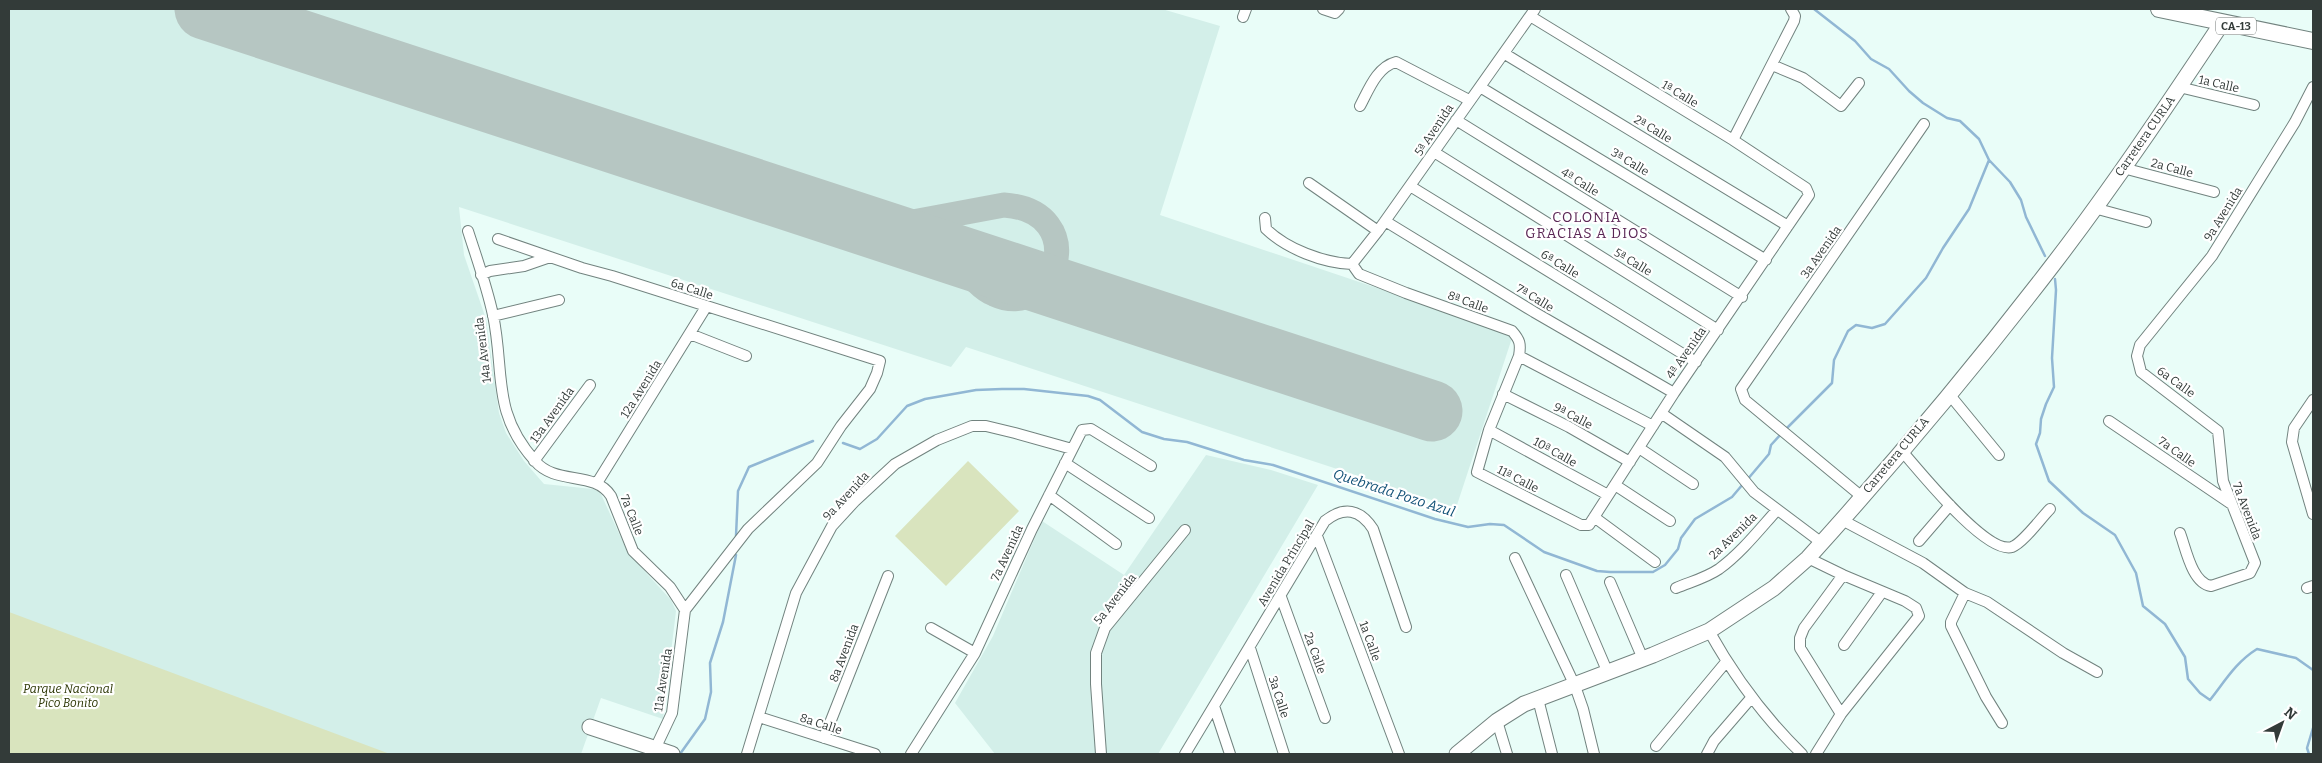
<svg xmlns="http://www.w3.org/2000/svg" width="2322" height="763" font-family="Bitter,serif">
<rect width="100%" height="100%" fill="#e9fdf8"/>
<!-- built -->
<path fill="#d3efe9" d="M9,9h1153l58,17 -60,189 351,118 1,5 -56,170 -490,-161 -15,20 -492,-160 5,48 22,64 13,94 7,20 18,28 20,23 49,5 7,3 28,61 43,47 5,11 -13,108 -62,-21 -20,56h-572z
M1206,455l65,15 47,15 -160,269h-163l-40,-51 38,-67 49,-115 82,54z"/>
<!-- green -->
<path fill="#d9e4be" d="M968,461l51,50 -73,75 -51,-50z
M9,612l381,142h-381z"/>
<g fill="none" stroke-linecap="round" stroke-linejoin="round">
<!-- stream -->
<path stroke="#91b7d4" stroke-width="2.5" d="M1989,160l21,22 11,18 5,17 19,39
M2055,279l1,11 -4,68 2,29 -8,17 -5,15 -1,14 -4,11 13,37 34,32 32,22 21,38 7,33 22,18 20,33 3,22 12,14 10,7c15,-19 26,-38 47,-51l39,9 17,12
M1786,429l46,-46 2,-23 14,-29 8,-6 16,3 13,-4 41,-46 17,-30 26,-39 20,-49 -10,-21 -19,-18 -13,-3 -24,-15 -14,-12 -20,-22 -18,-10 -16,-18 -41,-32
M843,443l17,6 17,-10 30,-33 18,-7 51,-9 26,-1h22l64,7 12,4 42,32 22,7 23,3 57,18 29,5 162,54 33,8 22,-3 14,1 40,27 53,19 13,1h43l12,-7 13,-16 3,-11 14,-19 37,-22 11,-13
M1747,480l22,-26 2,-9 11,-12
M736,536l2,-45 11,-24 64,-26
M680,754l25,-35 6,-27 -1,-29 13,-41 13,-67
M2309,754l-2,-6 6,-20"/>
<!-- taxiway -->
<path stroke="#b6c6c2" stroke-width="25" d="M236,9l16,15
M866,225l20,2 118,-22c88,6 52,117 -10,89 -17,-7 -29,-27 -41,-40"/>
<!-- runway -->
<path stroke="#b6c6c2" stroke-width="61" d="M205,9l1227,402"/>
<!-- street casing -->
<g stroke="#72837f" stroke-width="12">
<path id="street" d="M1323,9l12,4 4,-4
M1243,17l3,-8
M1505,54l283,172
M1772,65l31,13 38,28 18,-23
M1480,87l286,173
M2179,87l75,18
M1360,106c9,-17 17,-39 36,-44l73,38
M1456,120l286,177
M1733,140l61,-119 1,-5 -4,-7
M1434,152l284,178
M2123,168l91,24
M1309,183l69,48
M1410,186l286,176
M2094,208l52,14
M1265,218l1,11c21,20 57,34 86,35l7,10 47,19 106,38c8,9 9,13 7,25l-30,74 -12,42 104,53h8l85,-132 135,-198 -3,-7 -73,-48 -203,-124
M1385,221l149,91 140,81
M468,231c9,28 19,56 25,84 12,57 -2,97 42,146 21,25 59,9 76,35l22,55 37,36 15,23
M498,239l84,29 30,8 268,85 -3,12 -7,16 -29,37 -24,37 -69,66 -63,81
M1352,264l26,-33 157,-222
M481,275l9,-4 34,-5 26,-9
M493,316l66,-16
M690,334l56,22
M1519,356l134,70
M1503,394l66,33 61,35
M1949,394l50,61
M2313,400l-19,28 -2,14 21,72
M1661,413l64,44 29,35 68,51
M2109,421l121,82
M1489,430l119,65
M1639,448l54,36
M1901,450c17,19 85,105 111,97 11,-4 29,-29 38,-38
M534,461l56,-76
M1065,463l84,55
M597,483l109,-176
M1615,485l55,36
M1049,495l67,49
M1861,496l-116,-96 -4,-11 183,-265
M1594,517l61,45
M1842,520l81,43 42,30 22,9 76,51 34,19
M2180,533c6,16 12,50 31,53l39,-13 5,-10 -32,-82 -5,-50 -77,-59 -4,-16 3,-11 72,-89 83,-134 18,-35
M1317,536l82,218
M1919,541l31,-36
M1515,558l60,128 8,23 11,45
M1808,558l35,17 62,26 11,7 3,8 -78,98 -25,40
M1566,575l42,98
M1610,582l33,77
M1676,588c14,-6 30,-10 43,-19 22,-16 40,-39 58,-59
M2307,588l6,-2
M1965,593l-14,29v4l35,71 16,26
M1281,597l44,121
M931,628l44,25
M1709,631c25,45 56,87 93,123
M1844,645l38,-53
M1250,648l34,106
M1538,699l14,55
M1214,706l16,48
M1841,714l-41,-66v-10l4,-10 39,-53
M759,717l116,37
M1497,721l10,33
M824,738l64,-162
M1656,746l70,-84
M655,749l17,-36 13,-103
M747,754l49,-161 36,-67 23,-25 40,-37 42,-24 35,-14h14l29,7 57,16
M911,754l64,-101 57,-124 50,-99 9,-1 60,37
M1101,754l-5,-70v-31l9,-25 80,-98
M1185,754l140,-233c19,-15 35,-12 48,8l33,98
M1707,754l7,-13 38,-44"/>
</g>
<!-- secondary casing -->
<g stroke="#72837f" stroke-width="17">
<path id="secondary" d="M590,727l82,27
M1457,754l40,-33 27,-17 129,-49 56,-24 65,-43 34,-30c86,-95 169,-194 247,-296 59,-77 113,-158 167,-239"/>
</g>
<!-- primary casing -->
<g stroke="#72837f" stroke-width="18">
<path id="primary" d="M2159,9l154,32"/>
</g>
<!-- street -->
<use href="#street" stroke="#fff" stroke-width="10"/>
<!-- secondary -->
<use href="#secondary" stroke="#fff" stroke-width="15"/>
<!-- primary -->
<use href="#primary" stroke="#fff" stroke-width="16"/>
</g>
<g text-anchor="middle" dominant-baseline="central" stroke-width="4.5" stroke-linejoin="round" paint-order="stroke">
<!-- shield labels -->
<rect fill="#fff" stroke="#707674" stroke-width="1" x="2216" y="17.5" width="40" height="17" rx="4"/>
<g font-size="11" font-weight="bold" fill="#333b39">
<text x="2236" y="26">CA-13</text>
</g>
<!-- street labels -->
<g font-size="12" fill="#333b39" stroke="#fff">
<text transform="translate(2219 84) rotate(13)">1a Calle</text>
<text transform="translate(1680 94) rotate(31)">1ª Calle</text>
<text transform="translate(1653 129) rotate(31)">2ª Calle</text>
<text transform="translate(1434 130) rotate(-56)">5ª Avenida</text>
<text transform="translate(2145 136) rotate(-55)">Carretera CURLA</text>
<text transform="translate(1630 162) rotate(31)">3ª Calle</text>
<text transform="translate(2172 168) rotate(15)">2a Calle</text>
<text transform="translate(1580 182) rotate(32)">4ª Calle</text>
<text transform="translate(2223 214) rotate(-58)">9a Avenida</text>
<text transform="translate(1821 252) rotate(-55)">3a Avenida</text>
<text transform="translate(1633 262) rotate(31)">5ª Calle</text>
<text transform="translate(1560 264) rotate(31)">6ª Calle</text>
<text transform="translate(692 289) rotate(18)">6a Calle</text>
<text transform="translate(1535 298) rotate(31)">7ª Calle</text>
<text transform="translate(1468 302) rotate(20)">8ª Calle</text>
<text transform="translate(483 350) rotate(-97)">14a Avenida</text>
<text transform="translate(1686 353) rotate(-55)">4ª Avenida</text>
<text transform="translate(2176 382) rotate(36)">6a Calle</text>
<text transform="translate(641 389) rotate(-58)">12a Avenida</text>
<text transform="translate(552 415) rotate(-54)">13a Avenida</text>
<text transform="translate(1573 416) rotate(28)">9ª Calle</text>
<text transform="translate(1555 452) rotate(29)">10ª Calle</text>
<text transform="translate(2177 452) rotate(35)">7a Calle</text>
<text transform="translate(1896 455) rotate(-50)">Carretera CURLA</text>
<text transform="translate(1518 479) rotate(27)">11ª Calle</text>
<text transform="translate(846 496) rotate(-47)">9a Avenida</text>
<text transform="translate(2247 511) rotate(69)">7a Avenida</text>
<text transform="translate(632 515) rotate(68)">7a Calle</text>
<text transform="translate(1733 536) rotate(-44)">2a Avenida</text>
<text transform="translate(1007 553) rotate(-65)">7a Avenida</text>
<text transform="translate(1286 563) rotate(-59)">Avenida Principal</text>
<text transform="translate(1115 599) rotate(-52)">5a Avenida</text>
<text transform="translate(1370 641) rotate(70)">1a Calle</text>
<text transform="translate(844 653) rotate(-69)">8a Avenida</text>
<text transform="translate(1315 653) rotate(70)">2a Calle</text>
<text transform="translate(663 680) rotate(-81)">11a Avenida</text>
<text transform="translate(1279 697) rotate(72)">3a Calle</text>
<text transform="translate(821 724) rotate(18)">8a Calle</text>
</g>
<!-- park labels -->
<g font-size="12" font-style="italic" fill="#2c3604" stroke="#fff">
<text x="68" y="689">Parque Nacional<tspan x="68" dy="14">Pico Bonito</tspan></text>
</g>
<!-- neighbourhood labels -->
<g font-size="14" letter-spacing="1" fill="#5a2655" stroke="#fff">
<text x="1587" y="217">COLONIA<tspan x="1587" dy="16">GRACIAS A DIOS</tspan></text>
</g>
<!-- water labels -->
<g font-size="14" font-style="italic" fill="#105076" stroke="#fff">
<text transform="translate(1394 493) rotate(18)">Quebrada Pozo Azul</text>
</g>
</g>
<!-- border -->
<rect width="2322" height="763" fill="none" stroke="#333b39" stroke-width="20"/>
<!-- north arrow -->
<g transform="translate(2282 723) rotate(41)" stroke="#ffffff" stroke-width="4" paint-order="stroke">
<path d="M0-4L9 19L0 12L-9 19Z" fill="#333b39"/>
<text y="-8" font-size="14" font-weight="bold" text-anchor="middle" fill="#333b39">N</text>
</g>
</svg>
